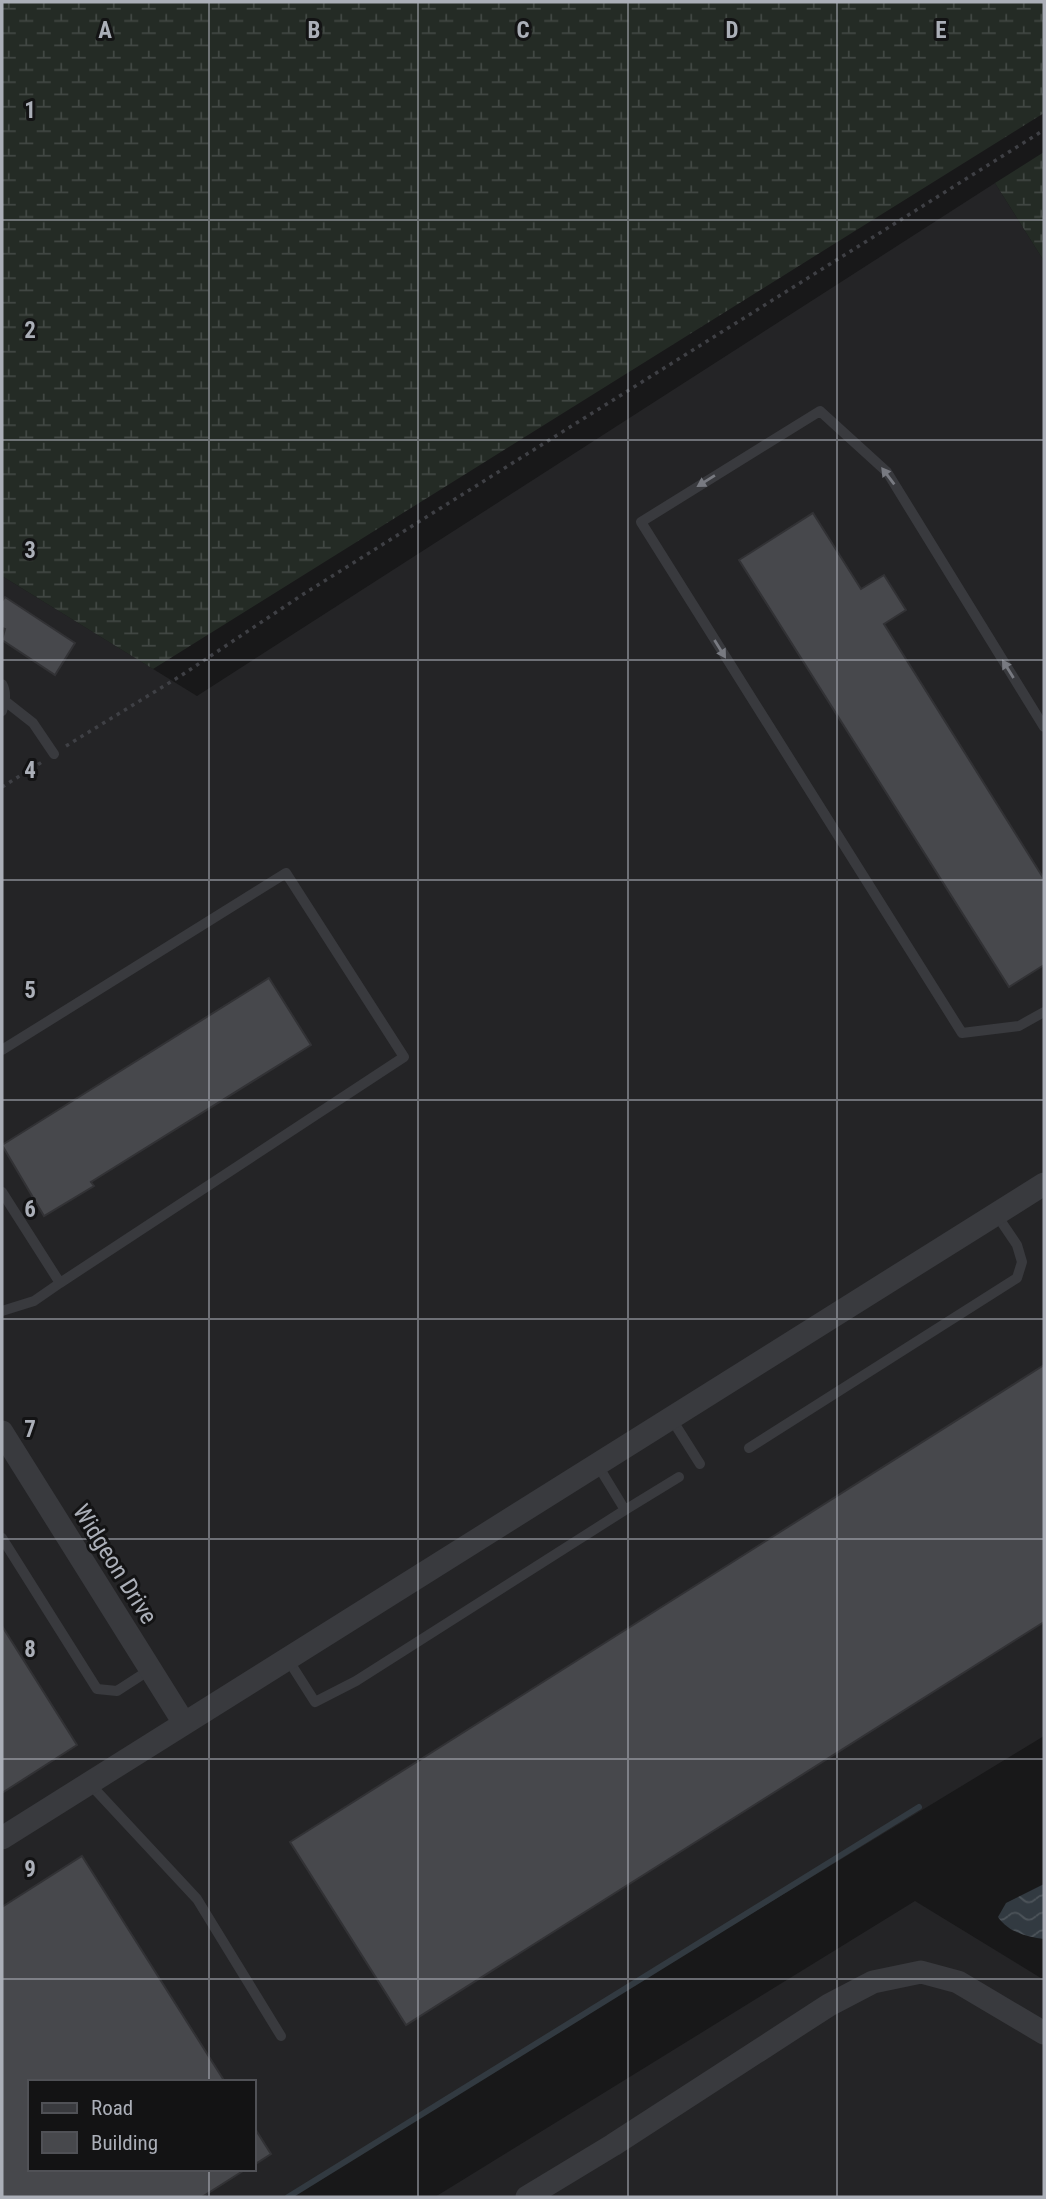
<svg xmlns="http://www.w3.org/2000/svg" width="1046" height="2199" font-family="'Roboto Condensed',sans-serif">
<defs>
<pattern id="wetland-marsh" width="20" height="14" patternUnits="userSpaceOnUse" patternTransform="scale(1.75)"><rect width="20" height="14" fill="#242b25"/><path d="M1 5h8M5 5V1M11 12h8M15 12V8" fill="none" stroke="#414743"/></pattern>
<pattern id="water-waves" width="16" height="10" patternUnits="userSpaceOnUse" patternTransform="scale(1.75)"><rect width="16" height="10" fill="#323a41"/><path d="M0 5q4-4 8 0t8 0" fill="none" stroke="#4d545a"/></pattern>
</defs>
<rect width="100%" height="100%" fill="#181819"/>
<!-- built -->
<path fill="#242426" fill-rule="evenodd" d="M995,183l49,78v1475l-759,461h-283v-1621l195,120zM30,2082h224v87h-224z
M915,1901l129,79v217h-609z"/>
<!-- wetland -->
<path fill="url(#wetland-marsh)" d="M2,2h1042v111l-891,556 -151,-93z
M1044,152v109l-49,-78z"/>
<!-- water -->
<path fill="url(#water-waves)" d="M1044,1884v55c-17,-2 -36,-7 -46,-22l8,-14z"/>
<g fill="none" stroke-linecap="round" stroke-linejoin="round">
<!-- stream -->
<path stroke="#323a41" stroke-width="6" d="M288,2197l631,-390"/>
</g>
<!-- building -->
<path fill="#47484c" stroke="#323235" stroke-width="2" d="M813,513l48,76 23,-14 22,35 -22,14 160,255v86l-35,22 -270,-427z
M5,597l70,46 -20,32 -53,-35 3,-11 -3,-1v-27z
M269,978l42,67 -220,137 3,4 -50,30 -42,-71z
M1044,1365v257l-638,403 -116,-183z
M2,1626l75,119 -75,48z
M82,1856l143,226h-195v87h216l-44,28h-200v-290z
M254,2127l17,27 -17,11z"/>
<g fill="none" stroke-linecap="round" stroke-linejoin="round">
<!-- path -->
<path stroke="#3f4045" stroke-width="3.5" stroke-dasharray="3.5 5" stroke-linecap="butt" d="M66,746l116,-71 120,-80 742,-465
M2,787l40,-25"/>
<!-- lane -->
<path stroke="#393a3e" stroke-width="10" d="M2,684c5,9 3,17 0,27
M5,701l28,22 21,31
M1044,727l-157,-255 -67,-61 -179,111 321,511 57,-7 25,-14
M2,1050l284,-177 118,184 -344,226
M2,1192l58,91 -26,18 -32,10
M671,1418l29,46
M749,1448l268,-170 5,-16 -5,-17 -21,-31
M625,1510l54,-33
M2,1538l95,151 20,2 34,-22
M287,1658l28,44 41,-21 269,-171 -28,-46
M89,1783l108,116 84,137"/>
<!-- street -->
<path stroke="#393a3e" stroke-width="23" d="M2,1432l182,291
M2,1838l1042,-654
M527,2197l86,-52 216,-140 44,-23 48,-10 37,10 86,51"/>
</g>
<!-- one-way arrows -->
<defs><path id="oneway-solid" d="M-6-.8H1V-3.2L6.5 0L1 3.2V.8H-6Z" transform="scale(1.75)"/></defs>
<g fill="#787a81">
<use href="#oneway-solid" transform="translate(888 476) rotate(-127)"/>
<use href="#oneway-solid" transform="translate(706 481) rotate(148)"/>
<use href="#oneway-solid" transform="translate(720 649) rotate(58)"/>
<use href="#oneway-solid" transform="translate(1008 669) rotate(-122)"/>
</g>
<!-- grid -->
<path fill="none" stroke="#abafb8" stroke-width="2" stroke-opacity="0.55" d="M209,2v2080M418,2v2195M628,2v2195M837,2v2195M2,220h1042M2,440h1042M2,660h1042M2,880h1042M2,1100h1042M2,1319h1042M2,1539h1042M2,1759h1042M2,1979h1042M209,2169v28"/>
<g text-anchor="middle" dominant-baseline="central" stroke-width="6" stroke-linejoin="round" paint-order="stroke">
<!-- street labels -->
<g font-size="24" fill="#abafb8" stroke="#131314">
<text transform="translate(115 1564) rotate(58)">Widgeon Drive</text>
</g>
</g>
<g font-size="23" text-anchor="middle" font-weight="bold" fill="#abafb8" stroke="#131314" stroke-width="6" stroke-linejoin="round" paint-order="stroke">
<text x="105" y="38">A</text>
<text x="314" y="38">B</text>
<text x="523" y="38">C</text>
<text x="732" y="38">D</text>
<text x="941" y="38">E</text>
<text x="30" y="118">1</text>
<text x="30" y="338">2</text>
<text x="30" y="558">3</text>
<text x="30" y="778">4</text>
<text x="30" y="998">5</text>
<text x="30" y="1217">6</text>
<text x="30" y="1437">7</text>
<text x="30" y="1657">8</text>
<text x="30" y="1877">9</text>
</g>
<!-- border -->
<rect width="1046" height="2199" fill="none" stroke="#abafb8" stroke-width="7"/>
<!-- legend -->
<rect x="28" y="2080" width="228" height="91" fill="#131314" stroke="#505156" stroke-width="2"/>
<rect x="42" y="2103" width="35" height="10" fill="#393a3e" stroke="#505156" stroke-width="2"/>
<text x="91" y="2115" font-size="21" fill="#abafb8">Road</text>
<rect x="42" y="2132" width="35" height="21" fill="#47484c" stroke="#505156" stroke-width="2"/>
<text x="91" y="2150" font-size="21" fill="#abafb8">Building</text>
</svg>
